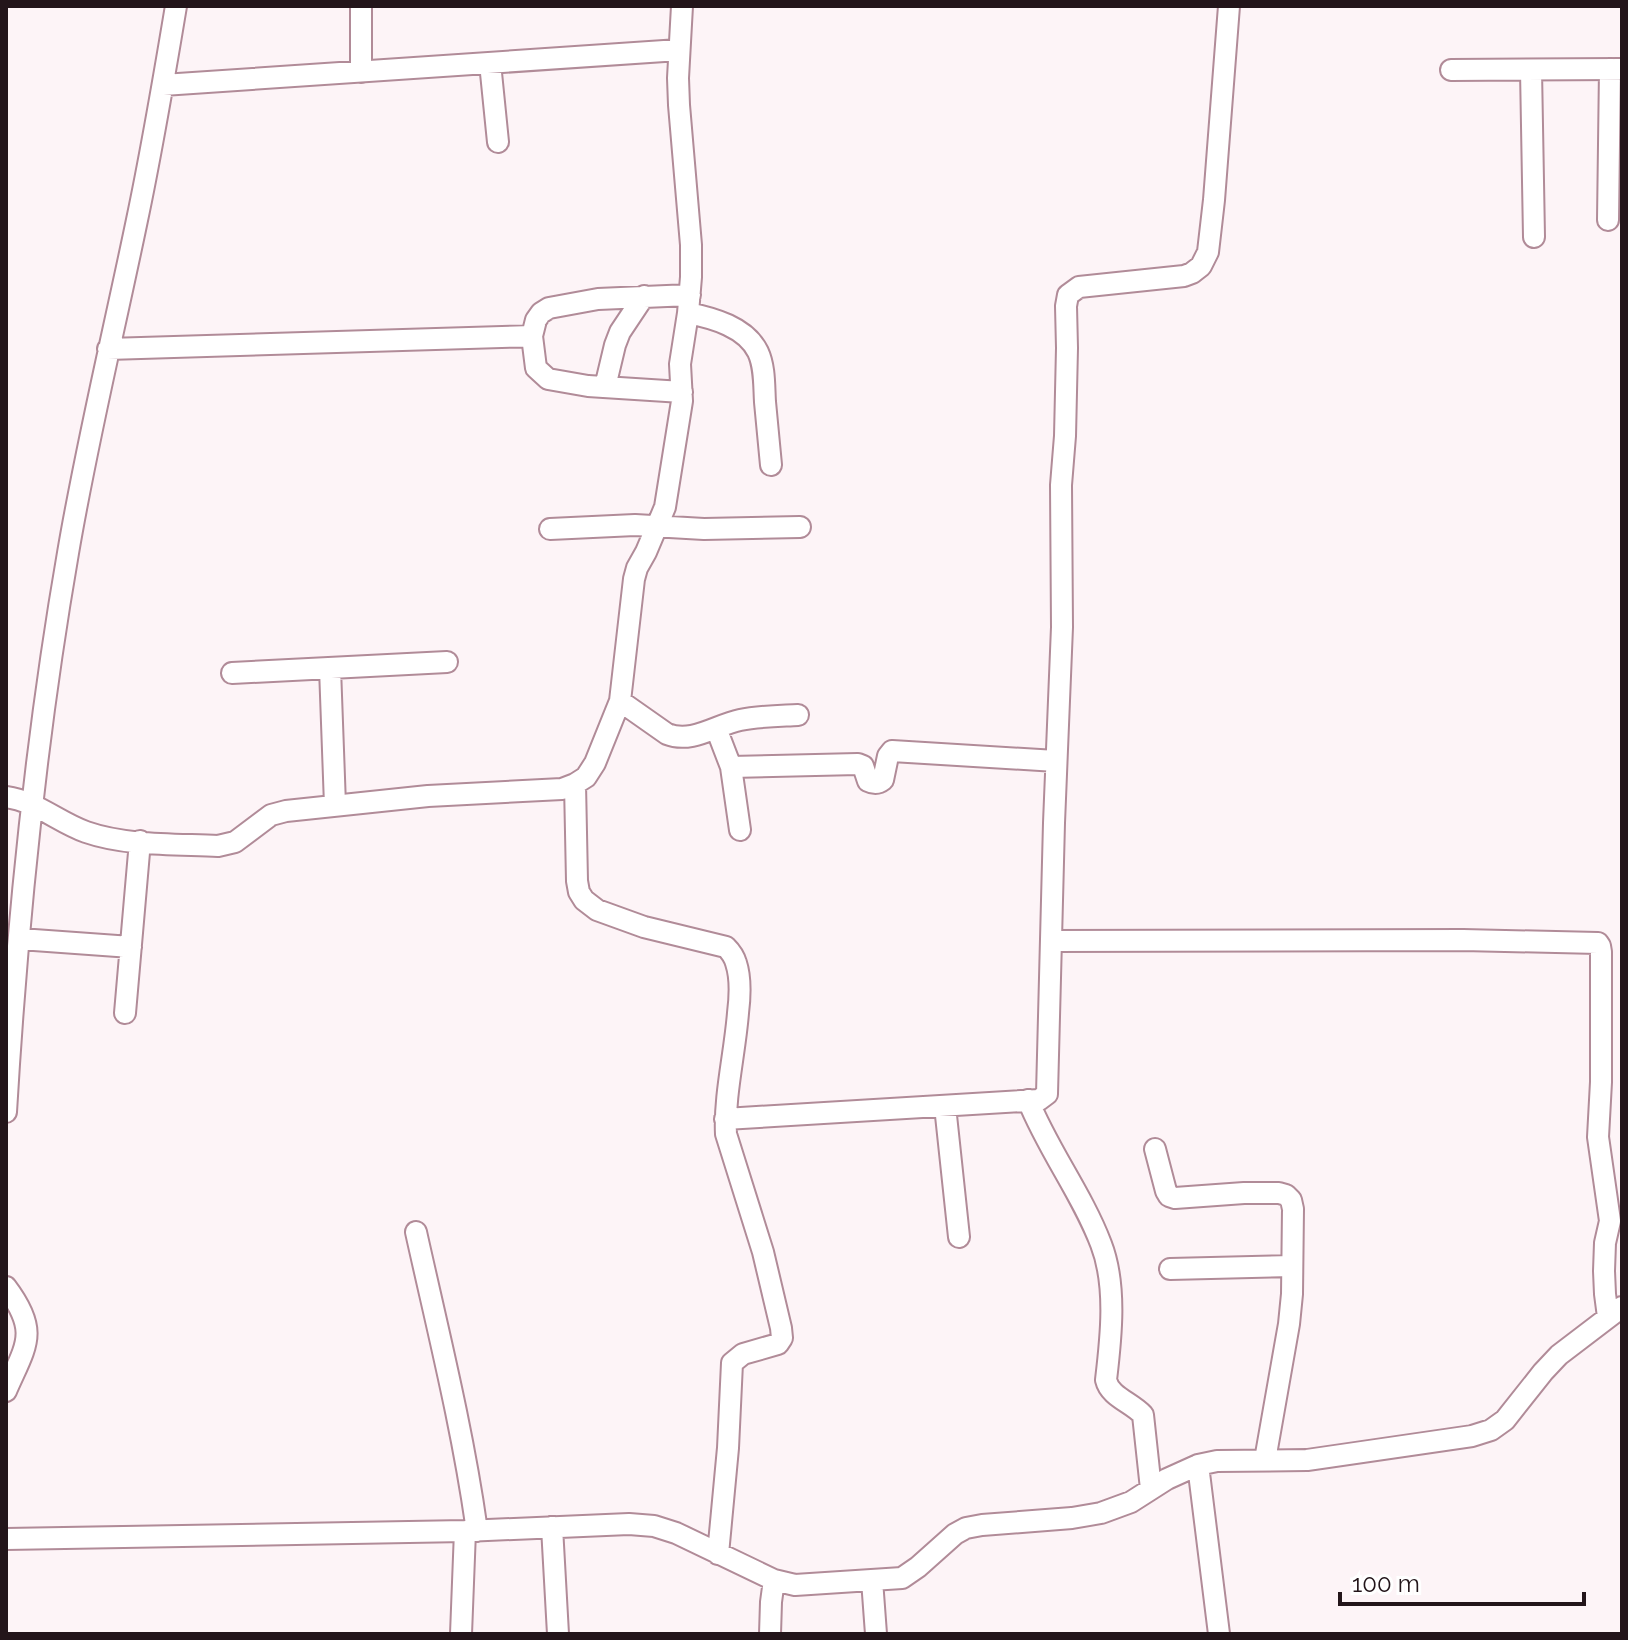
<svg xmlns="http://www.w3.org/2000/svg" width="1628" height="1640" font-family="Raleway,sans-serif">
<rect width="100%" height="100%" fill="#fdf4f7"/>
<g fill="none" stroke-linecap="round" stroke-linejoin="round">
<!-- minor casing -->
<g stroke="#b18b98" stroke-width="24">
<path id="minor" d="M361,6v66
M490,63l8,79
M1451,70l171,-1
M1531,70l3,167
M163,85l516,-35
M1608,220l2,-151
M688,313c25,5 58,14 70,39 7,15 6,34 7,50 2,21 4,42 6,63
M108,349l424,-13
M605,387l10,-42 5,-13 24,-36
M682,392l-94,-6 -40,-7 -12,-11 -4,-32 4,-16 5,-7 8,-5 49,-9 92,-4
M550,529l85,-4 69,4 96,-2
M330,668l5,137
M232,673l215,-11
M620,701l47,33c25,10 49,-9 73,-14 19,-4 39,-4 58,-5
M716,728l15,39 9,63
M731,767l127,-3 5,2 5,15c6,3 10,3 15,-1l5,-24 4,-5 164,10
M575,784l2,97 2,11 5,8 13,10 47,17 82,20c5,5 8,9 10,16 5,15 4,34 2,50 -3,39 -14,84 -12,121l37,118 18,76 1,10 -4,6 -35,10 -11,9 -4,85 -10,106
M6,797c30,4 52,25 80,35 40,14 91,12 132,14l17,-4 36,-27 15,-4 142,-15 134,-7 13,-5 11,-7 9,-14 25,-62 14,-122 3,-11 9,-16 19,-45 17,-106 -2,-37 8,-51 3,-36v-32l-12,-140 -1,-27 4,-72
M20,939l111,8
M1052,941l411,-1 135,3 2,3 1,6v130l-3,55 12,84 -5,22 -1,28 1,23 3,23
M125,1013l15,-172
M1028,1100c20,50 54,94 73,144 16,41 10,94 5,136 4,17 25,22 37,35l8,74
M945,1106l14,131
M6,1112c11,-187 30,-375 62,-559 19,-112 46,-222 69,-333 15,-71 27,-142 39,-214
M725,1119l314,-19 8,-6 7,-271 8,-196 -1,-142 4,-49 2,-88 -1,-42 2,-11 11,-8 105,-11 8,-3 9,-7 7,-14 6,-52 15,-194
M1155,1149l11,42 3,5 6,2 69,-5h35l7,2 5,5 2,9 -1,85 -3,30 -24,136
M416,1232c22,99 47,198 61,299
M1170,1269l122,-3
M6,1287c34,45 20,58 0,104
M1198,1465l21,169
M552,1527l6,107
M6,1539l459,-8 164,-7 25,2 22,7 98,47 21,5 107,-7 16,-11 37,-33 11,-6 16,-3 90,-7 29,-5 30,-11 36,-23 31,-14 19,-4 90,-1 165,-24 19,-6 14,-10 38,-48 16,-17 63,-48
M872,1580l4,54
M461,1634l4,-103
M770,1634l1,-32 3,-22"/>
</g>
<!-- minor -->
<use href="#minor" stroke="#fff" stroke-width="20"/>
</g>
<!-- border -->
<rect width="1628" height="1640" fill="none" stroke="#23151a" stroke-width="16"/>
<!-- scale -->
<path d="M1340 1592v12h244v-12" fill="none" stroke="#23151a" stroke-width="4"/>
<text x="1352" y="1592" font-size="24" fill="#23151a" stroke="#ffffff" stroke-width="6" paint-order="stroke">100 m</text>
</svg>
